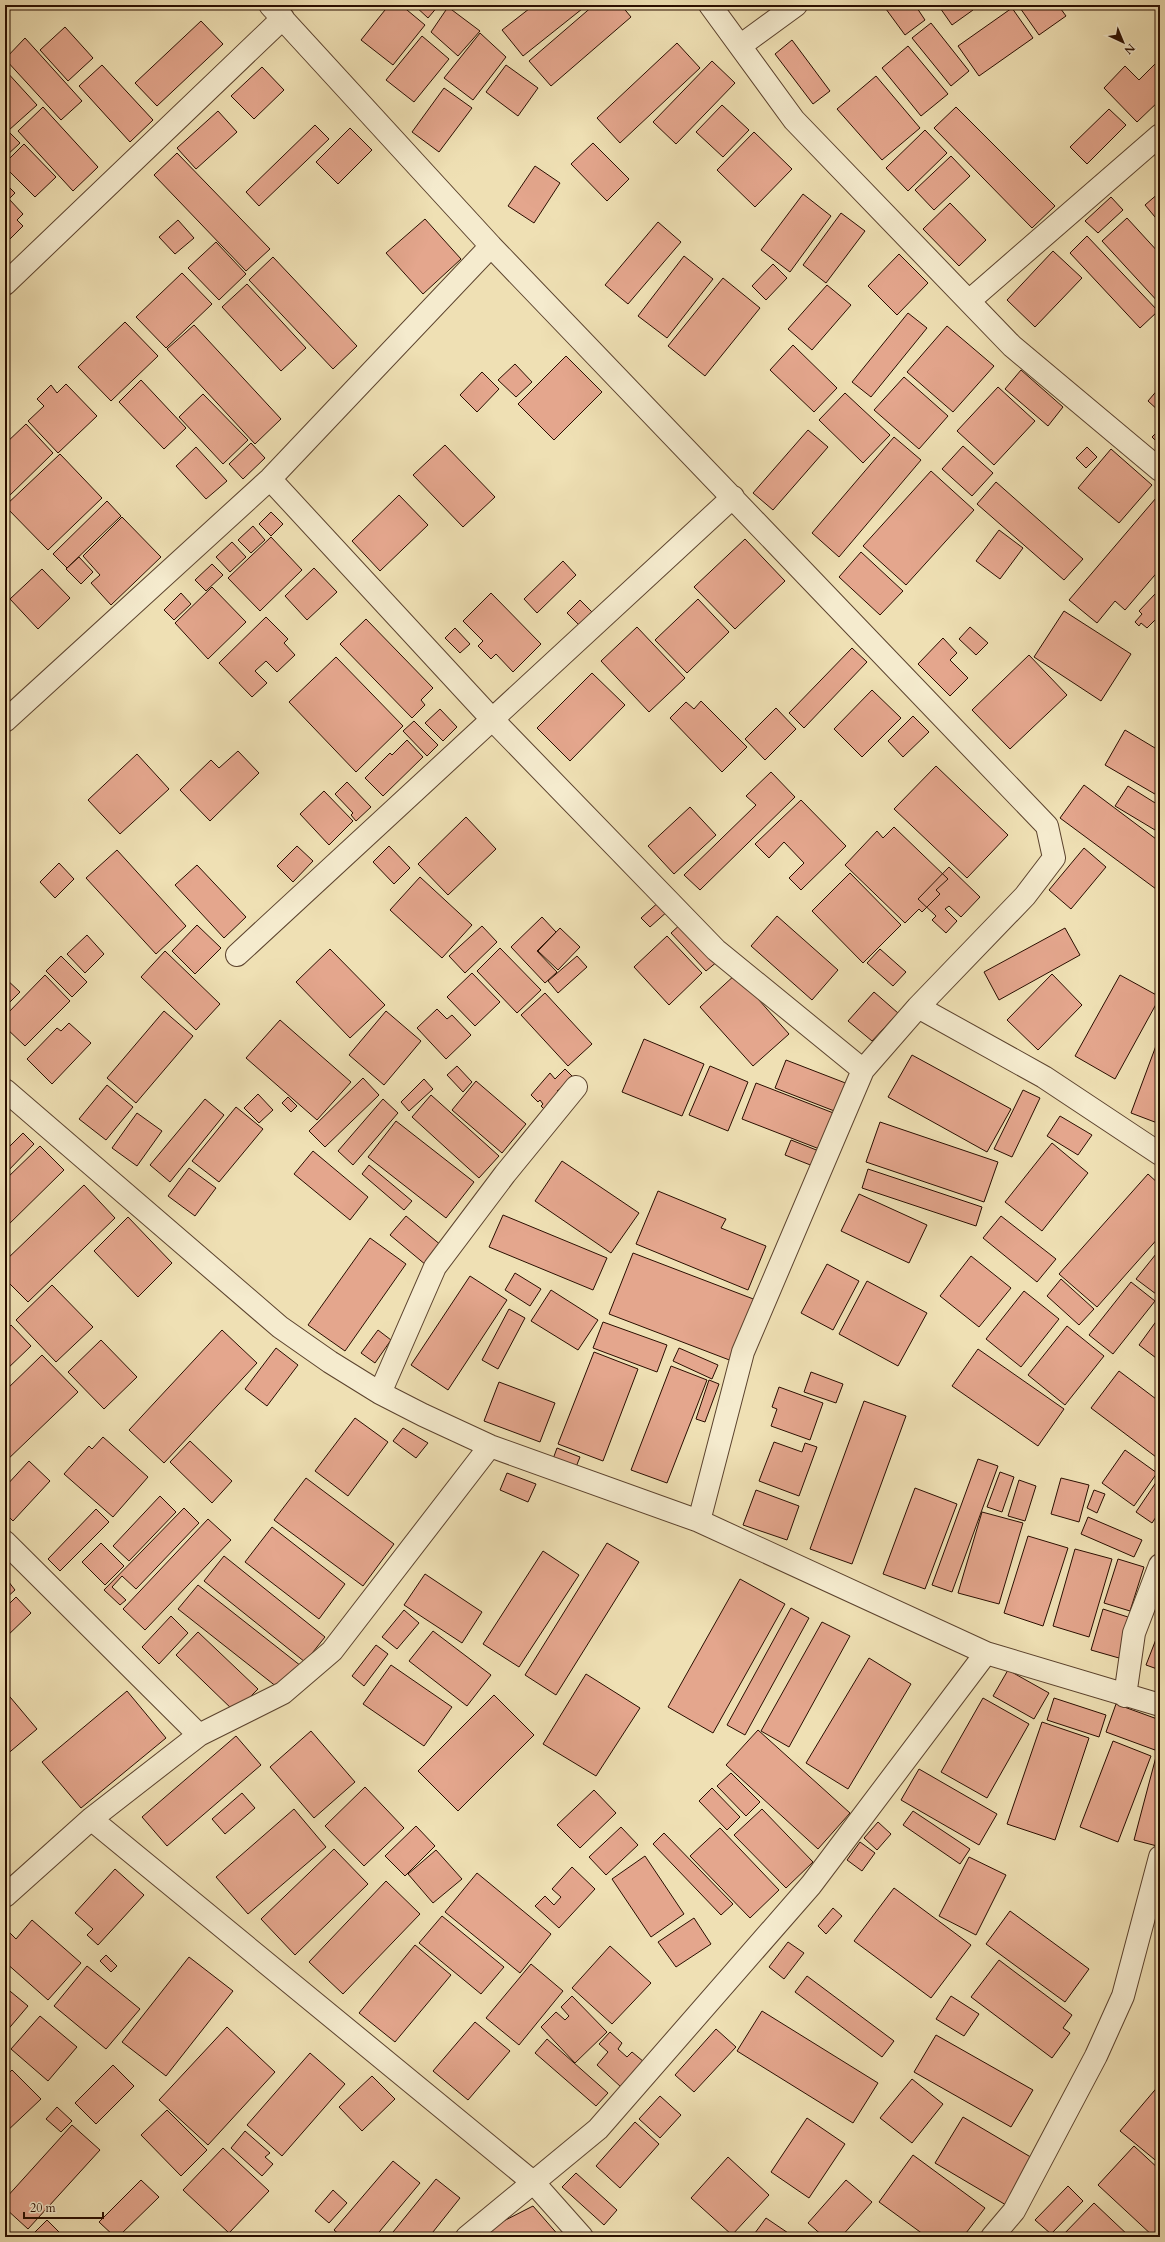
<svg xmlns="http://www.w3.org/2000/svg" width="1165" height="2242" font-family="Cardo,serif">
<rect width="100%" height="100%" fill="#efe0b4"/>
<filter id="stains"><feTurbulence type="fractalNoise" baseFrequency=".005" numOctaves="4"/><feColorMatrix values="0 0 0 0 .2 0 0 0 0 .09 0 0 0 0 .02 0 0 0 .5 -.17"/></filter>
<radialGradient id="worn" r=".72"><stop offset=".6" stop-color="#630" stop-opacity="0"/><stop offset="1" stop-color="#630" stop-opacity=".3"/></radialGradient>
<!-- building -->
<path fill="#e4a68d" stroke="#2a0e00" d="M389,5h12l24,20 -32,40 -32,-25z
M414,5h25l-11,13z
M534,5h53l-64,51 -21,-26z
M594,5h27l10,12 -80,69 -22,-25z
M883,5h32l10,15 -20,15z
M938,5h32l3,5 -21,15z
M1018,5h40l8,11 -27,19z
M448,7l32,24 -22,25 -27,-24z
M1012,8l21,30 -54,38 -21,-30z
M201,21l22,23 -66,62 -22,-23z
M931,23l38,48 -18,15 -39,-48z
M65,27l28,31 -25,23 -28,-31z
M480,33l26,24 -33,43 -29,-22z
M422,36l27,23 -35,43 -28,-22z
M25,38l57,63 -21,19 -56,-61z
M792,40l38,51 -17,13 -38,-50z
M677,43l23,25 -80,75 -23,-25z
M908,46l40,48 -27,22 -39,-48z
M1160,59v41l-23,22 -33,-34 21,-22 14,14z
M712,61l23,22 -59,61 -23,-22z
M102,65l51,55 -23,22 -51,-56z
M506,65l32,23 -20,28 -32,-24z
M262,67l22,23 -30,29 -23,-23z
M5,70l32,35 -28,25 -4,-4z
M876,76l44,52 -38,32 -45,-51z
M444,88l28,20 -33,44 -27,-20z
M722,105l27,25 -26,27 -27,-25z
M43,107l55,60 -25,24 -55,-60z
M956,107l99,99 -23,22 -98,-100z
M1109,109l17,16 -39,39 -17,-17z
M218,111l19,21 -41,37 -19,-21z
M315,125l14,14 -70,67 -13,-14z
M5,128l15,15 -15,14z
M350,128l22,22 -34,34 -22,-22z
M925,130l22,23 -39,38 -22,-23z
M754,132l38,37 -37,38 -38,-37z
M593,143l36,36 -22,22 -36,-37z
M24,144l32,33 -21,20 -30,-30v-4z
M177,153l93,96 -24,22 -92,-96z
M951,156l19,20 -36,34 -19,-20z
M535,166l25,17 -26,40 -26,-17z
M5,183l10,10 -6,6 14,15 -6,6 6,6 -18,18z
M1160,192v31l-15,-18z
M803,194l28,22 -41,56 -29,-22z
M1111,197l12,13 -25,23 -13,-12z
M950,203l36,37 -27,26 -36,-37z
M841,213l24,18 -39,52 -23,-18z
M1127,218l33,36v50l-58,-63z
M425,219l36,40 -38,35 -37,-41z
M178,220l16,18 -19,16 -16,-17z
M658,222l23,20 -53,62 -23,-19z
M1087,236l71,75 -18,17 -70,-75z
M216,242l30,32 -27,26 -31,-32z
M1053,251l29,27 -47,49 -28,-27z
M899,254l29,29 -31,32 -29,-29z
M684,256l29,23 -46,59 -29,-22z
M273,257l84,89 -24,23 -84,-89z
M773,264l14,14 -21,22 -14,-14z
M182,273l30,31 -46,44 -30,-31z
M723,278l37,30 -55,68 -37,-30z
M247,284l59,64 -25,23 -59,-64z
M827,285l24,20 -39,45 -24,-21z
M908,313l19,15 -56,69 -19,-15z
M125,322l33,34 -47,45 -33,-34z
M194,325l87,94 -26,25 -88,-95z
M947,326l47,40 -41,46 -46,-40z
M793,345l44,43 -23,24 -44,-42z
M566,356l36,36 -48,48 -36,-36z
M515,364l17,18 -16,15 -18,-17z
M1021,370l42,37 -15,19 -43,-37z
M482,372l17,17 -22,23 -17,-17z
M904,377l44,39 -29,33 -45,-39z
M141,380l45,48 -22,21 -45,-47z
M66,384l31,32 -39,37 -30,-32 16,-15 -7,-7 14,-14 6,8z
M998,387l37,34 -41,44 -37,-34z
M1160,387v25l-12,-11z
M845,393l45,42 -27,28 -44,-43z
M203,394l45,46 -25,24 -44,-47z
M26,424l27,29 -47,46 -1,-55z
M1160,429v16l-8,-8z
M808,430l20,17 -55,63 -20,-17z
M894,437l27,23 -82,97 -27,-24z
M251,443l14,15 -22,21 -14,-15z
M445,445l50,52 -32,30 -50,-52z
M963,446l30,27 -21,23 -30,-27z
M196,447l31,34 -21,18 -30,-33z
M1087,447l10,10 -11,11 -10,-10z
M1111,449l41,36 -33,38 -41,-35z
M60,454l42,44 -54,52 -43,-44z
M931,471l43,39 -68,75 -43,-39z
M996,482l87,77 -19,21 -87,-76z
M399,495l29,30 -48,46 -28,-30z
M1156,498l4,3v68l-35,41 -10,-9 -18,22 -28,-23z
M107,501l14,15 -54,52 -14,-14z
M271,512l12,12 -12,12 -12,-12z
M122,517l39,40 -50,48 -20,-22 9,-8 -17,-19z
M253,526l12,14 -14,13 -13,-13z
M999,530l24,18 -23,31 -24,-18z
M271,537l31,33 -42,41 -32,-33z
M745,539l40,42 -50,48 -41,-42z
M232,542l14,15 -16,15 -14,-15z
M861,552l42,39 -23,24 -41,-38z
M79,557l14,15 -12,12 -15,-15z
M563,561l13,14 -39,38 -13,-14z
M212,564l11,11 -17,16 -11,-11z
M314,568l23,24 -30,28 -22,-24z
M42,569l28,29 -32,31 -28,-30z
M212,587l34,35 -38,37 -33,-36z
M181,593l10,11 -17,16 -10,-10z
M491,593l50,51 -28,28 -17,-18 -5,5 -13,-13 5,-5 -20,-20z
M1155,594l5,5v4l-3,4 3,2v6l-13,13 -6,-5 -2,3 -4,-4 7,-8 -3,-3z
M698,599l31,33 -42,41 -32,-33z
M580,600l15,15 -13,13 -15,-15z
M1064,611l67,43 -30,47 -67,-44z
M266,617l22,22 -4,4 11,12 -18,17 -11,-11 -11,10 12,12 -15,14 -33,-34z
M366,619l67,69 -12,12 4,5 -13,13 -72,-74z
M637,627l48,51 -36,34 -48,-51z
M970,627l18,16 -12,12 -17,-16z
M455,628l15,16 -10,9 -15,-15z
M943,638l14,15 -7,7 18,18 -18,18 -32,-32z
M852,648l15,14 -63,66 -15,-15z
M1029,655l38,40 -57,54 -38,-39z
M336,657l67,69 -47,46 -67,-70z
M592,673l33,32 -55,56 -33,-33z
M872,690l29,28 -39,39 -28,-28z
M701,701l46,46 -25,25 -52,-54 16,-16 8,7z
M776,708l20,21 -31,31 -20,-21z
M440,709l17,18 -14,14 -18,-18z
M913,716l16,16 -26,25 -15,-16z
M414,721l24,24 -11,11 -24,-25z
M1125,730l35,21v46l-55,-32z
M407,740l16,17 -40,39 -18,-18 25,-25 2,2z
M238,751l21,22 -49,48 -30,-31 31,-30 8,8z
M137,754l32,35 -49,45 -32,-34z
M936,766l72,69 -41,43 -73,-69z
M771,772l24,25 -95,93 -16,-15 72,-70 -10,-9z
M347,782l24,25 -15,14 -5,-6 2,-2 -18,-19z
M1084,785l76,57v42l-4,5 -96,-71z
M1128,786l32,20v27l-45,-27z
M324,791l29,30 -24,24 -29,-31z
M801,800l45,46 -45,44 -12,-12 15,-15 -20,-21 -15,16 -14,-14z
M690,807l26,28 -42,39 -26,-28z
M466,817l30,32 -48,46 -30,-31z
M894,827l54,52 -12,11 4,4 -18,18 -3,-3 -14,14 -60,-58 32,-34 6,7z
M297,846l16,15 -20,21 -16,-16z
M389,846l21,22 -16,16 -21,-22z
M1084,848l22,19 -35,42 -22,-19z
M117,850l69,76 -30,28 -70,-76z
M59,863l15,16 -19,19 -15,-16z
M197,865l49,52 -22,21 -49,-53z
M949,867l31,30 -19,20 -12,-11 -4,3 12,12 -11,12 -14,-13 4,-4 -18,-17z
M850,873l51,52 -38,38 -51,-52z
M420,877l52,48 -30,33 -52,-48z
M661,900l8,10 -19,17 -9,-9z
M777,916l61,54 -26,30 -61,-54z
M542,917l14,15 -19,19 20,21 -12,11 -34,-36z
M683,922l35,39 -12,10 -35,-38z
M197,925l24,23 -26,26 -23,-23z
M482,926l15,16 -32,31 -16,-17z
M560,928l20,19 -22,23 -20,-19z
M1065,928l15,27 -81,45 -15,-28z
M87,935l17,19 -19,19 -18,-19z
M667,936l35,37 -33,32 -35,-38z
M500,948l41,42 -24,23 -40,-42z
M330,949l55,56 -35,33 -54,-56z
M880,949l26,23 -13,14 -26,-23z
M165,951l55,53 -24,26 -55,-53z
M61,956l26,26 -15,15 -26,-26z
M577,956l10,11 -29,26 -10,-12z
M472,973l28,29 -25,24 -28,-29z
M736,974l53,60 -36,32 -53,-59z
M1052,974l30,31 -44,45 -31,-30z
M45,975l25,26 -45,45 -20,-19v-11z
M1120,975l40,22 -45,82 -40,-23z
M5,978l15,14 -15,15z
M874,992l24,21 -26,28 -24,-20z
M545,993l47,51 -24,22 -47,-51z
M437,1009l10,10 5,-4 19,20 -25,24 -29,-31z
M164,1011l29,25 -57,67 -29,-25z
M386,1011l35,30 -37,44 -35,-30z
M280,1020l71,62 -34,38 -71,-62z
M69,1023l22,20 -39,41 -25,-25 30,-31 4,3z
M644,1039l60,25 -22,52 -60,-24z
M1157,1043l3,1v80l-29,-11z
M912,1055l99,54 -24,43 -99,-55z
M786,1060l62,24 -11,28 -62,-24z
M457,1066l15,16 -9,10 -16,-17z
M710,1066l38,16 -20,49 -39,-16z
M565,1069l11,11 -12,11 -3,-3 -4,3 4,4 -16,15 -4,-4 2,-2 -3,-4 -2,2 -7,-7 19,-22 5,6z
M363,1078l16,17 -54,52 -16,-16z
M424,1079l9,10 -24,22 -8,-9z
M476,1081l50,43 -24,29 -50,-43z
M756,1083l80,31 -14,36 -80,-31z
M107,1085l26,22 -27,33 -27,-21z
M1023,1090l17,8 -28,59 -18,-8z
M258,1094l15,16 -14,13 -15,-15z
M431,1095l68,61 -20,22 -67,-61z
M288,1097l9,9 -6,6 -9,-9z
M205,1099l19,16 -54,67 -20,-17z
M383,1099l15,14 -45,52 -15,-14z
M236,1107l27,22 -44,53 -27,-21z
M137,1113l25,18 -25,35 -25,-18z
M1060,1116l32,19 -14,20 -31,-19z
M396,1121l78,61 -28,36 -78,-61z
M880,1122l118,40 -14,40 -118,-40z
M23,1133l11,11 -29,30v-23z
M791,1140l33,13 -6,15 -33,-13z
M1052,1143l36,30 -46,58 -37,-29z
M40,1146l24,24 -59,58v-48z
M313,1151l55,46 -18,23 -56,-46z
M562,1161l77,52 -28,40 -76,-52z
M369,1165l43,36 -8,9 -42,-36z
M189,1168l27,20 -21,28 -27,-20z
M868,1169l114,38 -6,19 -114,-38z
M1148,1174l12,11v51l-63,71 -38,-33z
M84,1185l31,33 -87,84 -23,-23v-18z
M658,1191l68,28 -5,9 45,18 -18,44 -112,-46z
M859,1194l68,31 -18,38 -68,-32z
M503,1215l104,43 -14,32 -104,-43z
M406,1216l36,30 -16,19 -36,-30z
M1001,1216l55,43 -19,23 -54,-44z
M128,1217l44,46 -34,34 -44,-46z
M370,1238l36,26 -61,87 -37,-26z
M1160,1249v48l-24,-18z
M633,1253l123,47 -24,61 -123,-47z
M971,1256l40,32 -32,39 -39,-31z
M827,1264l32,17 -26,49 -32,-17z
M515,1273l26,16 -11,17 -25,-16z
M470,1276l37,24 -59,90 -37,-25z
M1061,1279l33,30 -15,16 -32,-29z
M867,1281l60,32 -29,53 -59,-32z
M1131,1282l24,19 -42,53 -24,-19z
M52,1285l41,42 -37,35 -40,-42z
M551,1290l47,30 -20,30 -47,-29z
M1024,1291l35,28 -38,48 -35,-28z
M509,1309l16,9 -27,51 -16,-9z
M1160,1316v45l-21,-16z
M603,1322l64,23 -10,27 -64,-24z
M11,1325l20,21 -26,25v-40z
M1067,1326l37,30 -39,49 -37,-30z
M222,1330l35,33 -93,100 -35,-33z
M378,1330l13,10 -16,23 -14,-10z
M101,1340l36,37 -33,32 -36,-37z
M276,1348l22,17 -31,41 -22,-17z
M679,1348l39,17 -6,14 -39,-18z
M978,1349l86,60 -26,37 -86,-60z
M594,1352l44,17 -35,92 -45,-17z
M42,1355l36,37 -73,70v-71z
M671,1366l36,14 -40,103 -36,-13z
M1119,1371l41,31v58l-69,-52z
M811,1372l32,12 -7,19 -32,-11z
M709,1380l10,4 -14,38 -9,-3z
M499,1382l56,21 -15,39 -56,-21z
M779,1387l44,16 -13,37 -39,-14 6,-17 -5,-2z
M864,1401l42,15 -54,148 -42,-15z
M355,1418l33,24 -40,54 -33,-25z
M403,1428l25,15 -12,15 -23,-17z
M103,1437l45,40 -35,40 -49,-43 25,-28 3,3z
M190,1441l42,40 -20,22 -42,-41z
M774,1442l28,10 3,-9 12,4 -18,49 -40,-15z
M557,1448l23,9 -4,10 -23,-8z
M1125,1450l32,23 -23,33 -32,-23z
M978,1459l20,7 -46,126 -20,-7z
M29,1461l21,20 -37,40 -8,-8v-26z
M1000,1472l14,5 -12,35 -15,-5z
M507,1473l29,11 -8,18 -28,-12z
M306,1478l88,66 -31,42 -89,-66z
M1061,1478l28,7 -10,37 -28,-8z
M1159,1478l1,33 -8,12 -16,-11z
M1019,1480l17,6 -11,35 -17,-5z
M915,1488l42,16 -32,85 -42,-15z
M756,1490l43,16 -12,34 -44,-15z
M1094,1490l11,4 -8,19 -10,-5z
M160,1496l16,16 -47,49 -16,-15z
M184,1508l15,15 -63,66 -14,-13 -10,11 14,13 -6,5 -16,-15z
M96,1509l13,13 -49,49 -12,-12z
M982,1512l41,11 -24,81 -41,-11z
M1088,1517l54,23 -8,17 -53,-23z
M208,1519l23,21 -86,90 -22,-21z
M272,1527l73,57 -26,35 -74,-57z
M1028,1536l40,12 -25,78 -39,-13z
M101,1543l23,23 -19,19 -23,-23z
M607,1543l32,19 -83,133 -31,-20z
M1075,1549l37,10 -23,78 -36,-11z
M543,1551l36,24 -60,92 -36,-23z
M224,1556l101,81 -20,25 -101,-81z
M1118,1559l26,8 -14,44 -26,-8z
M425,1574l57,38 -20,31 -58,-38z
M5,1577l10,13 -10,9z
M740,1579l45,25 -72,129 -45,-26z
M198,1585l103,81 -19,25 -104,-82z
M16,1597l15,16 -26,25v-30z
M791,1608l18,10 -64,117 -18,-10z
M1103,1609l28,9 -12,40 -28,-8z
M404,1610l15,13 -22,26 -15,-12z
M171,1616l17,17 -29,31 -17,-17z
M822,1622l28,14 -61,111 -28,-16z
M1160,1629v41l-14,-5z
M433,1631l58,44 -24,31 -58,-45z
M198,1632l60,57 -23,23 -59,-57z
M376,1645l12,9 -24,32 -12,-10z
M869,1658l42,26 -63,105 -42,-26z
M391,1665l61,42 -28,39 -61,-42z
M1008,1670l41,23 -15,26 -41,-23z
M586,1674l54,34 -44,68 -53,-32z
M5,1691l32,38 -32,27z
M127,1691l39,47 -85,70 -39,-46z
M494,1695l40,40 -76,76 -40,-40z
M983,1698l46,26 -42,74 -46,-26z
M1054,1698l52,17 -7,22 -52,-17z
M1116,1704l44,16v18l-5,12 -49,-18z
M1042,1722l47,16 -34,102 -48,-16z
M758,1730l92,83 -32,36 -92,-84z
M311,1731l44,51 -41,36 -44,-51z
M236,1736l25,29 -94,81 -25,-29z
M1113,1741l38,15 -33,86 -38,-15z
M1157,1753l3,1v81l-3,11 -23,-6z
M919,1769l78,45 -18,31 -78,-45z
M731,1773l29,29 -14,14 -29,-30z
M365,1787l39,41 -40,38 -39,-40z
M712,1788l28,29 -13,13 -28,-29z
M594,1790l22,23 -36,35 -23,-23z
M242,1793l13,15 -30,26 -13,-15z
M294,1809l32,38 -78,67 -32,-37z
M762,1809l51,53 -27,26 -52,-53z
M913,1811l57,38 -10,15 -57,-39z
M878,1822l13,12 -14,16 -13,-12z
M416,1826l19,20 -30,30 -20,-20z
M621,1827l17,18 -32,30 -17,-18z
M720,1828l59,62 -29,28 -60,-62z
M664,1833l69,71 -12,11 -68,-71z
M860,1842l15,11 -13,18 -15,-11z
M334,1849l34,35 -73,71 -34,-36z
M436,1850l26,29 -29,24 -25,-29z
M645,1856l39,58 -33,23 -39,-58z
M969,1857l37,18 -30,60 -37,-19z
M572,1867l23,22 -36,39 -24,-22 10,-10 9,9 7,-8 -9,-8z
M115,1869l29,26 -46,50 -11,-10 6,-6 -18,-16z
M477,1873l74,61 -31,39 -75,-61z
M386,1881l34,33 -77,80 -34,-32z
M894,1888l77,57 -40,53 -77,-57z
M833,1908l9,8 -16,18 -8,-8z
M1010,1911l79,58 -24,33 -79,-58z
M442,1916l62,51 -23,27 -62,-51z
M694,1918l17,26 -35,23 -18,-25z
M32,1920l49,43 -33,37 -43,-38v-24l5,-5 6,6z
M788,1942l16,11 -20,26 -15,-12z
M415,1945l36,30 -56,67 -36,-29z
M610,1946l41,37 -39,41 -40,-36z
M106,1955l11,11 -6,6 -11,-11z
M189,1957l44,34 -67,85 -44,-34z
M999,1960l73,55 -9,13 7,5 -18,25 -81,-61z
M531,1964l32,27 -44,54 -33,-27z
M87,1966l53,43 -34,40 -52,-43z
M807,1976l87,65 -12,16 -87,-65z
M5,1987l23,19 -23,27z
M572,1996l35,36 -32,31 -34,-36 15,-15 9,8 4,-4 -8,-9z
M951,1996l28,18 -15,22 -28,-17z
M762,2011l116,72 -25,40 -116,-72z
M40,2016l37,31 -29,34 -37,-32z
M475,2022l35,29 -42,49 -35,-29z
M227,2027l48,45 -67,73 -49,-45z
M716,2029l20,18 -42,45 -19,-17z
M610,2032l12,11 -4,6 9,8 5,-5 12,10 -23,25 -24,-22 11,-13 -9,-8z
M936,2035l97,55 -22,37 -97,-55z
M547,2039l61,54 -12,13 -61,-53z
M310,2053l35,31 -63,72 -35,-31z
M113,2065l21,21 -38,38 -21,-21z
M12,2070l29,29 -36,34v-56z
M372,2076l23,23 -33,32 -23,-24z
M912,2079l31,25 -31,39 -32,-25z
M1160,2084v80l-40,-33z
M660,2096l21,19 -21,23 -21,-19z
M57,2107l15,14 -11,11 -15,-13z
M167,2110l40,40 -26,26 -40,-41z
M963,2117l71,42 -28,46 -71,-42z
M807,2118l38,26 -36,54 -38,-26z
M635,2122l24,22 -39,44 -24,-22z
M72,2125l28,25 -72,79 -23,-21v-9z
M245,2131l25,22 -5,4 8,7 -11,12 -31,-28z
M1134,2146l26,24v67h-6l-56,-52z
M223,2148l46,43 -40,42 -46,-43z
M913,2155l72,53 -22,29h-36l-48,-35z
M728,2157l41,38 -37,40 -41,-37z
M393,2161l27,22 -45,54h-33l-8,-7z
M576,2173l41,37 -13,15 -42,-38z
M436,2179l24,19 -31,39h-40z
M141,2180l18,17 -41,40h-3l-16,-15z
M846,2180l26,22 -31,35h-17l-16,-14z
M1068,2186l15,15 -32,33 -16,-14z
M333,2190l14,13 -18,20 -14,-12z
M1094,2203l36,34h-69z
M533,2206l27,31h-81l7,-7z
M766,2218l28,19h-42z
M47,2220l17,17h-28l-3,-3z"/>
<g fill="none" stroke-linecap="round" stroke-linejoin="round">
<!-- street casing -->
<g stroke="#5b422d" stroke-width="24">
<path id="street" d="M270,5l221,241 556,580 7,32 -29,38 -107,111 -55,63 -120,282 -44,169
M710,5l84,115 218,226 148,124
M740,46l56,-41
M5,284l278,-266
M969,301l191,-166
M270,479l221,239 225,232 147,120
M5,721l265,-242 221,-233
M237,955l496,-458
M918,1007l126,70 116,77
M5,1090l275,237 50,35 50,31 43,22 67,31 209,75 287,132 174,52
M380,1393l55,-126 70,-93 71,-87
M5,1542l194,193
M1125,1696l9,-63 26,-68
M91,1819l443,364 48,54
M5,1896l86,-77 108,-84 84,-42 49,-42 158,-205
M467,2237l131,-108 213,-244 175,-232
M992,2237l22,-26 82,-155 27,-60 37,-139"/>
</g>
<!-- street -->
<use href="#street" stroke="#f5ebce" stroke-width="22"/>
</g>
<!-- margin -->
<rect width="1165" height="2242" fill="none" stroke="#efe0b4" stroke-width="20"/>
<rect x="6" y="6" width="1153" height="2230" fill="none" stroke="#2a0e00" stroke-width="2"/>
<rect x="10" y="10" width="1145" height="2222" fill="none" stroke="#2a0e00"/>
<!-- north arrow -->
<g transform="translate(1123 42) rotate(136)" stroke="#f5ebce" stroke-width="3" paint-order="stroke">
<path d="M0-3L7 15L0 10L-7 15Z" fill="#2a0e00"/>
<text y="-6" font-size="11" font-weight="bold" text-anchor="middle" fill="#2a0e00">N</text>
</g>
<!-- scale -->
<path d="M24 2212v6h79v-6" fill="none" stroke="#2a0e00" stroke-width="2"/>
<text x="30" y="2212" font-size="12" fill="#2a0e00" stroke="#f5ebce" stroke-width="3" paint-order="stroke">20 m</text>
<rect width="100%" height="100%" filter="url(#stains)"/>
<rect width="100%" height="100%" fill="url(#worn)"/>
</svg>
